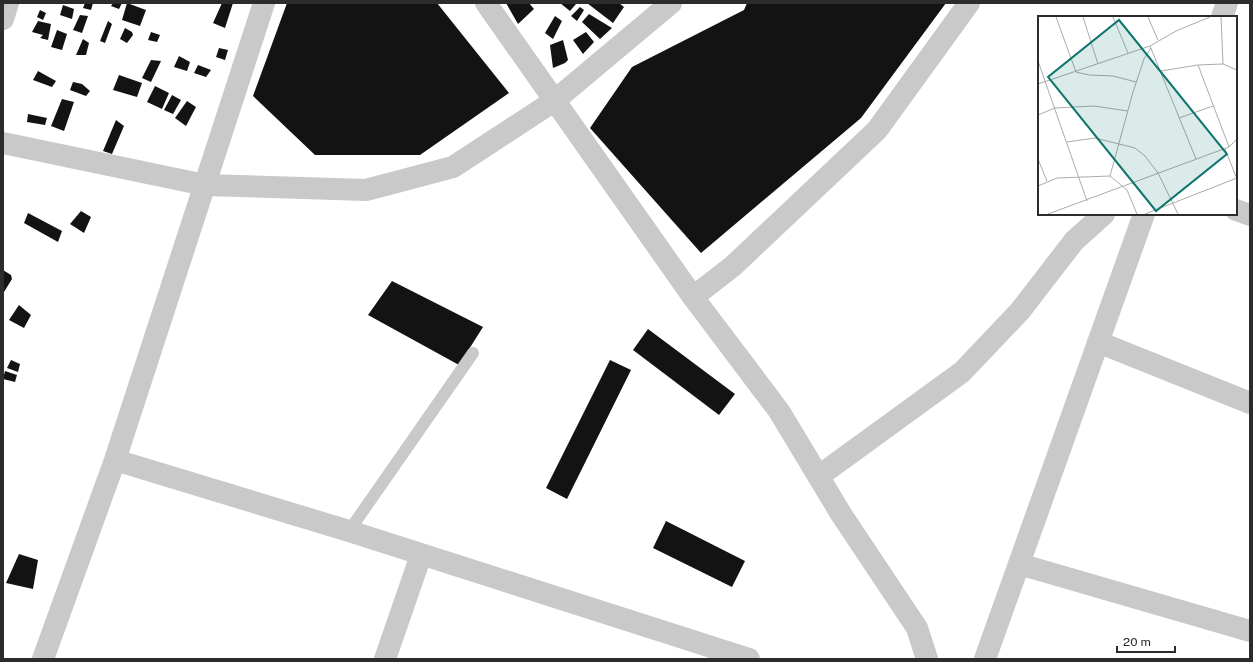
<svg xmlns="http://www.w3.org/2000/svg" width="1253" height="662" font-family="'Public Sans',sans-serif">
<rect width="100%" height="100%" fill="#fff"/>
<!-- building -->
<path fill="#131313" d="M85,3h8l-2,7 -8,-2z
M113,3h9l-3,6 -8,-3z
M127,3l19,7 -6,16 -18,-6z
M222,3h11l-8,25 -12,-5z
M287,3h150l72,90 -89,62h-105l-62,-59z
M506,3h23l5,6 -16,15z
M560,3h15l1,1 -6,7z
M587,3h32l5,4 -11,16z
M747,3h199l-85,115 -160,135 -111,-125 42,-61 112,-57z
M63,5l11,4 -2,10 -12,-4z
M580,7l4,3 -7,11 -6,-5z
M40,10l6,3 -3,7 -6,-3z
M589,14l23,14 -12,11 -18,-17z
M80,15l8,1 -6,17 -9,-3z
M555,16l7,5 -9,18 -8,-6z
M38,21l13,3 -3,16 -8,-2 3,-3 -11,-3z
M108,21l4,3 -7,19 -5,-2z
M125,28l7,4 1,3 -6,8 -7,-4z
M57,30l10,4 -5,16 -11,-3z
M151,32l9,3 -3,7 -9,-2z
M586,32l8,10 -11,12 -10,-14z
M83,39l6,4 -3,12h-10z
M563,40l5,20 -3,3 -12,5 -3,-23z
M219,48l9,2 -3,10 -9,-3z
M179,56l11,6 -3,9 -13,-4z
M151,60l10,1 -10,21 -9,-4z
M198,65l13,5 -5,7 -12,-4z
M38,71l18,10 -4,6 -19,-7z
M119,75l23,8 -5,14 -24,-7z
M73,82l9,2 8,7 -4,5 -16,-6z
M155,86l14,7 -7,16 -15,-7z
M172,95l9,5 -8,14 -9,-4z
M62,99l12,3 -10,29 -13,-5z
M187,101l9,6 -10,19 -11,-8z
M28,114l19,4 -2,7 -18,-3z
M116,120l8,6 -12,28 -9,-3z
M81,211l10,6 -7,16 -14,-9z
M28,213l34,18 -4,11 -34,-19z
M3,270l8,5 1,4 -8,13z
M392,281l91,46 -24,38 -91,-50z
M19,305l12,10 -7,13 -15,-8z
M648,329l87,65 -16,21 -86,-65z
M11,360l9,4 -2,8 -11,-4z
M610,360l21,10 -64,129 -21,-11z
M5,371l12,4 -2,7 -12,-3z
M666,521l79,40 -13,26 -79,-39z
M19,554l19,6 -5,29 -27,-6z"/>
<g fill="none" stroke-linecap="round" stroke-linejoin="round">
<!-- lane -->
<path stroke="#c9c9c9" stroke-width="12" d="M349,531l124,-178"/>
<!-- street -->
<path stroke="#c9c9c9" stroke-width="22" d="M486,3l207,294 86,114 62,103 76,114 10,31
M1222,17l5,-14
M3,19l5,-16
M3,143l202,42 161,5 87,-23 101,-66 117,-98
M1236,210l14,5
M693,297l40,-31 144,-136 92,-127
M1098,342l152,61
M115,460l234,71 400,128
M819,476l143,-104 58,-61 54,-70 30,-27
M1019,564l231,67
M43,659l72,-199 149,-457
M385,659l36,-104
M985,659l159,-445"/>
</g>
<!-- overview -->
<g transform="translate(1038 16)">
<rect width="199" height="199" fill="#fff"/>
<path fill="none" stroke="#ababab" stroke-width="1" d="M18,1l20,55 13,3 24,1 23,6M45,1l15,47M75,1l15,36M110,1l10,23M183,1l2,47 14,6M112,30l46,113M0,45l49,140M160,49l31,82M123,55l37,-6 25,-1M0,68l112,-38 26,-15 34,-14M0,99l17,-7 39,-2 34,5M141,102l34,-12M29,126l28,-4 40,10 10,8 13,17 20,41M187,133l12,30M0,143l9,22M72,160l23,-84 11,-33 7,-11M0,170l19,-8 53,-2 17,14 10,24M10,198l181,-67 8,-8M107,198l92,-36"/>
<path fill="#0f766e" fill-opacity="0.15" stroke="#0f766e" stroke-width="2" d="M81,4l108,134 -71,57 -108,-134z"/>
<rect width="199" height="199" fill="none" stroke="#2c2c2c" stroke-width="2"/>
</g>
<!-- border -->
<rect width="1253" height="662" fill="none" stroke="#2c2c2c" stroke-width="8"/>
<!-- scale -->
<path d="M1117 646v6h58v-6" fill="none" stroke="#2c2c2c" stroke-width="2"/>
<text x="1123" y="646" font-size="12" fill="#2c2c2c" stroke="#ffffff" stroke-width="3" paint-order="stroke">20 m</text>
</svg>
